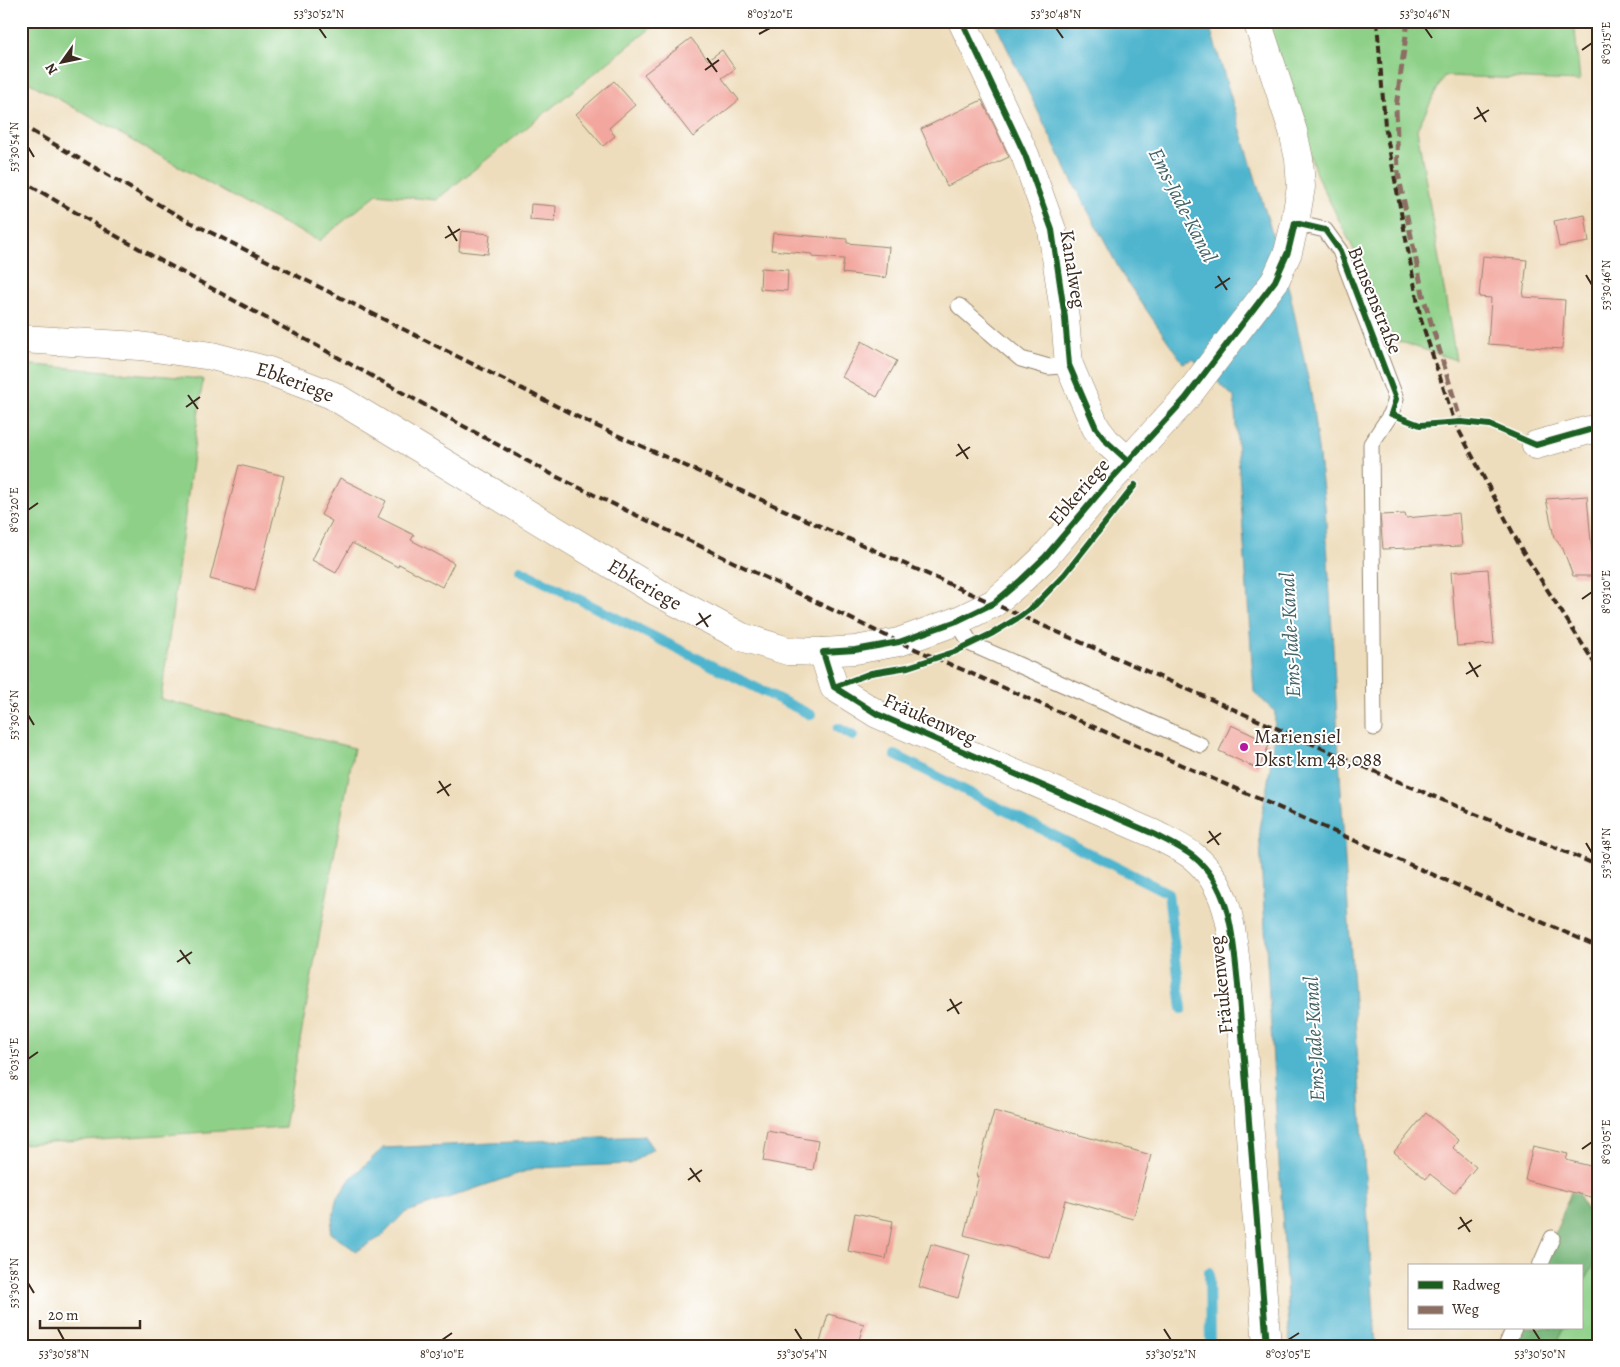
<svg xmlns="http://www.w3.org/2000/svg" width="1620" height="1367" font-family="Alegreya,serif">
<rect width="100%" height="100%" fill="#fff"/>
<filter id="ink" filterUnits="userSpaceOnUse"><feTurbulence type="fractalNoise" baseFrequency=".02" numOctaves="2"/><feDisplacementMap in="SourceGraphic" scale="10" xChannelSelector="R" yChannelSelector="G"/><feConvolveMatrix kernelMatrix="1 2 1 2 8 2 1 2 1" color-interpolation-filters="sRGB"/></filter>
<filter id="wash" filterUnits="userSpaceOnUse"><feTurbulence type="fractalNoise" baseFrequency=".0096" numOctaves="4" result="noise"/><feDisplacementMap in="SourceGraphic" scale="20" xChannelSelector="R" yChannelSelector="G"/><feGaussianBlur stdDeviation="1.12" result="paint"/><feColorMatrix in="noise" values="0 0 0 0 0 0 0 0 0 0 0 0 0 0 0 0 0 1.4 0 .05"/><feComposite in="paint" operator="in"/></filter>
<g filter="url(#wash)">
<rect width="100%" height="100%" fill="#eeddbc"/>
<!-- green -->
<path fill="#8ed088" stroke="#647d53" d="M21,21h639l-224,179 -59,-6 -58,47 -66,-33 -232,-130z
M1267,21h307l6,60 -136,-5 -27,53 39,231 -62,-20 -35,-80 -43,-86z
M21,364l182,15 -42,320 193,49 -70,379 -263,17z
M1599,1252v94h-43l8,-18h17v-38z"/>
<!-- forest -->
<path fill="#72b274" stroke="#566e49" d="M1574,1184l25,54v14l-18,38v-24h-38z
M1519,1328h45l-8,18h-44z"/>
<!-- water -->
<path fill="#50b5ce" stroke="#467076" d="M994,21h214l82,272 21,100 6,48 8,65 20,355 31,485h-86l-31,-518c8,-38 15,-76 16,-116l-21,-20 -20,-295 -41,-38 -10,4 -60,-87 -51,-95z
M644,1136l9,13 -23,15 -95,4 -131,45 -23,24 -25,14 -26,-18 6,-33 15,-22 32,-30z"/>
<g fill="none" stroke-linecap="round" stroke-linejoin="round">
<!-- stream -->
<path stroke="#50b5ce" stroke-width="10" d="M520,570l291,145
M838,728l15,8
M895,755l273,138 14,116
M1209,1272l1,74"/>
</g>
<g id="blocks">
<!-- building -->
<path fill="#f2a69d" d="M691,38l17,22 14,-10 13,19 -13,9 17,22 -46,37 -49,-63z
M614,81l21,24 -26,23 6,8 -12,10 -27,-32z
M982,100l27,57 -62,29 -26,-57z
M531,204l25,2 -1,16 -25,-2z
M1585,215l4,27 -30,5 -5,-26z
M461,231l29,3 -2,20 -29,-3z
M773,233l74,6v4l42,4 -3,31 -44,-5 2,-14 -32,-2v-3l-41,-4z
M1483,256l44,4 -4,37 42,3 -3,49 -74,-5 3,-46 -12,-1z
M761,268l27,2 -1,21 -27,-2z
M862,341l35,20 -20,36 -35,-20z
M239,465l45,11 -29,115 -45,-12z
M340,478l46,23 -8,16 36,18 -3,5 43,23 -12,24 -43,-23 -1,3 -46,-24 -16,30 -24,-13 20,-39 -11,-6z
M1587,496l7,80h-21l-10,-27 -9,-12 -8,-38z
M1459,513l3,33 -79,3 -3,-34 25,-1 1,4z
M1488,569l6,75 -37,2 -6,-74z
M1231,725l39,18 -12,26 -39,-18z
M994,1111l157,44 -18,64 -68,-19 -15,58 -86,-23 15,-59h-3z
M1426,1113l32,27 -5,8 23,19 -22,26 -24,-19 -4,5 -32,-27z
M768,1131l50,9 -5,30 -50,-9z
M1533,1146l35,8 -2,6 32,8 -7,29 -66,-17z
M855,1213l38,8 -7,38 -38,-8z
M931,1244l39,11 -12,43 -39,-11z
M828,1314l36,10 -7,22h-38z"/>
</g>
</g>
<g filter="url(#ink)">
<use href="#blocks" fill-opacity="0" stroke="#94846d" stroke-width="1"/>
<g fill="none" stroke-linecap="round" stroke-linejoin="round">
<!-- lane casing -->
<g stroke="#94846d" stroke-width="17">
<path id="lane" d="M1295,223l30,7 15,21 56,148 -5,15 -20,30 3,284
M959,306l62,53 28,8 20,-2
M957,621l14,23 230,101
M1540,1266l12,-28
M1506,1346l8,-18"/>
</g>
<!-- street casing -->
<g stroke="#94846d" stroke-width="29">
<path id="street" d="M962,21l63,134 27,75 13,88 4,47 27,63 10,13 22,20
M1536,445l53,-15h10
M823,652l11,35 43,27 277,120c13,7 29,14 40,23 38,31 39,83 44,128l29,361"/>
</g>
<!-- secondary casing -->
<g stroke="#94846d" stroke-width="29">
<g id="secondary">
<path id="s1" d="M21,339l119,7 72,10 57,15 63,24 325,197 85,45 46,14 35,1 32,-2 44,-8 58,-21 37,-18 27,-23 24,-23 60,-71 80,-87 90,-118 13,-29 7,-29 6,-36 -2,-28 -6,-28 -36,-110"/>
</g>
</g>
<!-- lane -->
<use href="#lane" stroke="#fff" stroke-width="15"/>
<!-- street -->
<use href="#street" stroke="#fff" stroke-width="28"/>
<!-- secondary -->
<use href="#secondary" stroke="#fff" stroke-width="28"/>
<!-- rail -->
<path stroke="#3b2a1e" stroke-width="4" stroke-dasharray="8 4" stroke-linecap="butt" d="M1377,21l8,105 36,194 34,103 68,129 76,118
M21,125l163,94 408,205 429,192 362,159 216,91
M21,180l86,51 446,244 346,167 700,305"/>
<!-- quiet -->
<path stroke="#8d6e63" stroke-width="5" stroke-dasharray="10 5" stroke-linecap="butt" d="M1408,21l-12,86 2,66 26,126 37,123"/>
<!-- cycleway casing -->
<g stroke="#fff" stroke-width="9">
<path id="cycleway" d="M962,21l63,134 27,75 13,88 4,47 27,63 10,13 22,20
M834,687l37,-14 37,-6 46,-15 39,-19 28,-17 14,-11 30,-31 70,-89
M1267,1346l-29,-361c-5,-45 -6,-97 -44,-128 -11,-9 -27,-16 -40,-23l-277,-120 -43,-27 -11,-35 32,-2 44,-8 58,-21 37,-18 27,-23 24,-23 60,-71 80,-87 90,-118 13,-29 7,-29 30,7 15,21 56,148 -5,15 29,11 41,-3 29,3 46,20 53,-15h10"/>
</g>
<!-- cycleway -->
<use href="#cycleway" stroke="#1b5e20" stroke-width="6"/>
</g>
</g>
<!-- ticks -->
<path fill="none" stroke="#3b2a1e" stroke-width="2" d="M319,28l7,10M1056,28l7,10M1425,28l7,10M759,34l11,-6M1582,50l10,-7M707,58l10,14M705,70l14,-10M1477,107l9,15M1474,119l15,-9M28,147l6,10M448,226l9,15M445,238l15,-9M1586,275l6,10M1218,276l9,14M1215,288l15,-10M188,395l10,14M186,407l14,-10M958,444l10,15M956,456l14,-9M28,510l10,-7M1582,599l10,-7M699,613l9,14M696,625l15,-10M1469,662l9,15M1466,674l15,-9M28,715l6,10M439,781l10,15M437,793l14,-9M1209,831l10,14M1207,843l14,-10M1586,843l6,10M180,950l10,14M177,962l15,-10M950,999l9,15M947,1011l15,-9M28,1059l10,-7M1582,1149l10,-7M690,1168l10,14M688,1180l14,-10M1460,1217l10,15M1458,1229l14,-9M28,1283l6,10M58,1329l6,11M795,1329l7,11M1164,1329l7,11M1533,1329l7,11M442,1340l10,-7M1288,1340l11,-7"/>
<!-- markers -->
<circle fill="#b5179e" stroke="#fff" stroke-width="2" cx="1244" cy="747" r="5"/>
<g text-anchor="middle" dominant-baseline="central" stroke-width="4" stroke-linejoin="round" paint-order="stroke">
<!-- street labels -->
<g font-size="20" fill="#3b2a1e" stroke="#fff">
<text transform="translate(1073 269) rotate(81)">Kanalweg</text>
<text transform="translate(1375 300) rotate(68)">Bunsenstraße</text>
<text stroke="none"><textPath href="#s1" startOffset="279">Ebkeriege</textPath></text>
<text transform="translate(1079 492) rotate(-49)">Ebkeriege</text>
<text stroke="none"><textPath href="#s1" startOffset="684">Ebkeriege</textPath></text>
<text transform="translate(930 719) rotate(24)">Fräukenweg</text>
<text transform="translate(1221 985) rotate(-96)">Fräukenweg</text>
</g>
<!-- poi labels -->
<g font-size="20" fill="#3b2a1e" stroke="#fff" text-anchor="start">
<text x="1254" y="736">Mariensiel<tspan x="1254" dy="23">Dkst km 48,088</tspan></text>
</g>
<!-- water labels -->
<g font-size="21" font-style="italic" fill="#436264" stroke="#fff">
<text transform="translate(1183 205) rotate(63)">Ems-Jade-Kanal</text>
<text transform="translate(1290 635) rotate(-93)">Ems-Jade-Kanal</text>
<text transform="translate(1314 1039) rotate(-93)">Ems-Jade-Kanal</text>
</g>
</g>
<!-- margin -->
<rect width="1620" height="1367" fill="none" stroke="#fff" stroke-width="55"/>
<!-- legend -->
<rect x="1408" y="1264" width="175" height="65" fill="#ffffff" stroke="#b1aaa5"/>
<rect x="1418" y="1281" width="25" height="8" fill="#1b5e20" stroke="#b1aaa5"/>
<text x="1452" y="1290" font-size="15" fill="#3b2a1e">Radweg</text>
<rect x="1418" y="1306" width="25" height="8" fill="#8d6e63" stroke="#b1aaa5"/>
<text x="1452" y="1314" font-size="15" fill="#3b2a1e">Weg</text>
<!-- north arrow -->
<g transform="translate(62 62) rotate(237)" stroke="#ffffff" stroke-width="4" paint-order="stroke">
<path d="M0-4L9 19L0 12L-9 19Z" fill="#3b2a1e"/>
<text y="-8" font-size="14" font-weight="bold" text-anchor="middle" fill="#3b2a1e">N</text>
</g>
<!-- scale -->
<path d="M40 1320v8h100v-8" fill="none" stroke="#3b2a1e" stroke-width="2.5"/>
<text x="48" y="1320" font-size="15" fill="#3b2a1e" stroke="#ffffff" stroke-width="4" paint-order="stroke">20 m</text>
<rect x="28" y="28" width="1564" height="1312" fill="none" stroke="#3b2a1e" stroke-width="2"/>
<g font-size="12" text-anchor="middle" fill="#3b2a1e">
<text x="319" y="18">53°30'52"N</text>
<text x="770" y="18">8°03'20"E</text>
<text x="1056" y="18">53°30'48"N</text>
<text x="1425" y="18">53°30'46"N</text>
<text transform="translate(1606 43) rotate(-90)" y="4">8°03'15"E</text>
<text transform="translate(14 147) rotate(-90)" y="4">53°30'54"N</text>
<text transform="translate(1606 285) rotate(-90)" y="4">53°30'46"N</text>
<text transform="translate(14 510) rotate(-90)" y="4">8°03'20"E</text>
<text transform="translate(1606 592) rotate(-90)" y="4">8°03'10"E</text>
<text transform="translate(14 715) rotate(-90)" y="4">53°30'56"N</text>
<text transform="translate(1606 853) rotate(-90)" y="4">53°30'48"N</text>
<text transform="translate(14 1059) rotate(-90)" y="4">8°03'15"E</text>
<text transform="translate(1606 1142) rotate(-90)" y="4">8°03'05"E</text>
<text transform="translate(14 1283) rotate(-90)" y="4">53°30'58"N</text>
<text x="64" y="1358">53°30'58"N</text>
<text x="442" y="1358">8°03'10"E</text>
<text x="802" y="1358">53°30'54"N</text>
<text x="1171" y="1358">53°30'52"N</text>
<text x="1288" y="1358">8°03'05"E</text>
<text x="1540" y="1358">53°30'50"N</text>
</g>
</svg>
